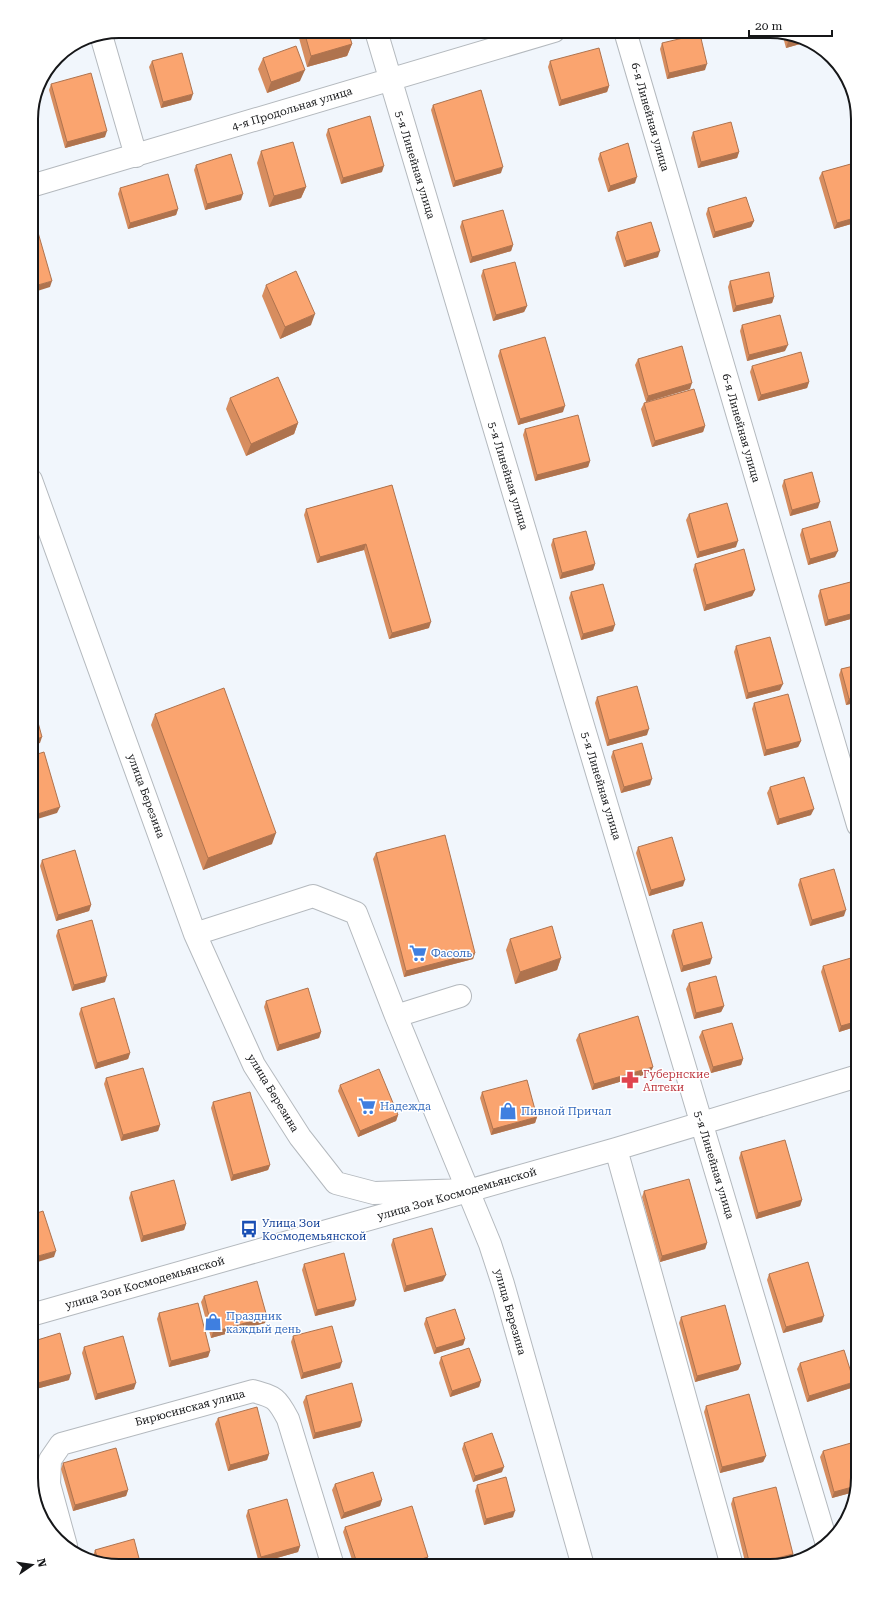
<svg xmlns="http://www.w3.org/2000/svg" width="889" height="1597" font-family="'Roboto Serif',serif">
<rect width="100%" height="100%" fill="#f1f6fc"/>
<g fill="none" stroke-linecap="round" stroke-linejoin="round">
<!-- minor casing -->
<g stroke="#b4b9be" stroke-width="24">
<path id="minor" d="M376,31l450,1510
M625,31l233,794
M101,35l35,121
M31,186l523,-155
M31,480l164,454 59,131 46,72 36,46 38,10 93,-3
M195,934l118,-38 43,17 40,103 94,228 13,40 80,282
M396,1016l64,-20
M616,1149l116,417
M31,1315l585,-166 242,-73
M66,1546l-17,-62 1,-24 11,-16 192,-53c22,6 24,7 35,28l45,147"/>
</g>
<!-- minor -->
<use href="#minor" stroke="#fff" stroke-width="22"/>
</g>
<!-- wall -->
<path fill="#d78d5f" d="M297,31h51l4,13 -5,12 -40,11z
M782,33l25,9 -21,6z
M662,43l43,27 -38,9 -7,-30z
M263,58l37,23 -33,12 -9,-24z
M152,61l39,39 -30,8 -12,-41z
M550,61l59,25 -2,6 -48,14 -11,-39z
M51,84l54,53 -40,11 -16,-58z
M433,105l68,68 -48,14 -22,-77z
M328,129l54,43 -41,12 -15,-49z
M693,132l46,20 -2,6 -39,10 -7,-30z
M261,151l45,36 -5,11 -32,9 -12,-44z
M600,153l35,30 -27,9 -10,-33z
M858,162v60l-24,7 -15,-51 3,-6z
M196,165l45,35 -36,10 -11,-40z
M120,188l58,21 -2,6 -48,14 -10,-35z
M708,208l46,13 -3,6 -38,11 -7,-24z
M462,221l51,24 -2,6 -41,12 -10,-36z
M617,232l41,25 -34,10 -9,-29z
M483,270l44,36 -3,6 -31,9 -12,-45z
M730,281l44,16 -2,6 -39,9 -5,-25z
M266,285l45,40 -31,14 -18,-43z
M742,325l43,26 -38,10 -7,-30z
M500,350l63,62 -45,13 -20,-69z
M638,359l52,30 -44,13 -11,-37z
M752,366l57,16 -2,6 -49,13 -8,-29z
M230,398l68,25 -4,11 -48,22 -20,-47z
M644,403l61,23 -2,6 -51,15 -11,-38z
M525,429l65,32 -2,6 -53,14 -12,-46z
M784,480l34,28 -28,8 -8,-30z
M392,485l37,143 -40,11 -25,-89 -47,13 -13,-48 2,-6z
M689,514l47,33 -39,11 -11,-38z
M802,529l33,28 -27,8 -8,-30z
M553,539l42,25 -2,6 -33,9 -9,-34z
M695,564l60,26 -3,6 -48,15 -11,-41z
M858,580v37l-33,9 -7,-30 2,-6z
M571,592l42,39 -32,9 -12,-42z
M736,646l44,44 -34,9 -12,-47z
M858,665v37l-12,3 -7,-30 2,-6z
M597,697l50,38 -40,11 -12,-43z
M754,703l47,38 -3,6 -34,9 -12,-47z
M155,714l117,130 -69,26 -52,-145z
M613,751l37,34 -29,8 -10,-36z
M770,787l41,28 -34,10 -10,-32z
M638,847l45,39 -34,10 -13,-43z
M376,853l99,100 -2,6 -69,18 -31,-118z
M42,860l49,45 -2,6 -33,10 -16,-55z
M800,879l44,37 -34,10 -12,-41z
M58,930l47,52 -33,9 -16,-55z
M673,930l37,34 -29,8 -10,-36z
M510,939l51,19 -4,12 -42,14 -9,-34z
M823,966l35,60 -19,6 -18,-60z
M689,983l35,23 -3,6 -27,7 -8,-30z
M266,1001l55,31 -2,6 -42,13 -13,-44z
M81,1008l49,45 -2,6 -33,10 -16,-55z
M702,1031l41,28 -2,6 -30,8 -12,-36z
M579,1034l74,33 -3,6 -58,17 -16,-50z
M106,1078l54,47 -2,6 -37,10 -17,-57z
M340,1085l58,30 -2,6 -38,16 -20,-46z
M482,1092l55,25 -2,6 -44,12 -11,-37z
M213,1102l57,63 -2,5 -37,11 -20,-73z
M741,1152l61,48 -2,6 -44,13 -17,-61z
M644,1191l63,52 -2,6 -45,13 -18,-65z
M131,1192l55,32 -2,6 -43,12 -12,-44z
M393,1239l50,42 -39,11 -13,-47z
M304,1264l50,42 -39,10 -13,-46z
M769,1274l53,48 -39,11 -16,-53z
M204,1296l61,27 -54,15 -10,-36z
M159,1313l51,38 -2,6 -39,10 -12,-48z
M681,1317l60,47 -3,6 -43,12 -16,-59z
M426,1318l39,21 -2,6 -29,9 -10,-30z
M293,1336l47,32 -39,11 -10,-37z
M31,1342l38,38 -33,9 -5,-19z
M84,1347l50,42 -39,11 -13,-47z
M441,1357l40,24 -2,6 -29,10 -11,-34z
M800,1363l51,25 -44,14 -10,-33z
M306,1396l56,25 -2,6 -47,12 -10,-37z
M706,1406l60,50 -3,6 -43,11 -16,-61z
M218,1418l51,36 -2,6 -39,11 -13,-47z
M464,1443l38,29 -29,10 -11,-33z
M823,1451l35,27 -4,14 -22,6 -12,-41z
M63,1463l65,27 -2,6 -53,15 -12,-42z
M335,1484l47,16 -2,6 -39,13 -9,-29z
M477,1485l36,32 -29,8 -9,-34z
M733,1498l60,56 -2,6 -24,6h-21l-15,-62z
M248,1510l52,36 -2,6 -39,11 -13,-47z
M345,1527l81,36 -8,3h-64l-11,-34z
M95,1550l19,16 -21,-7v-3z"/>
<!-- shaded-wall -->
<path fill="#af734e" d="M798,39l9,3 -21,6 2,-6z
M352,44l-5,12 -40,11 4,-11z
M707,64l-2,6 -38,9 2,-6z
M305,70l-5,11 -33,12 4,-11z
M609,86l-2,6 -48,14 2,-6z
M193,94l-2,6 -30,8 2,-6z
M107,131l-2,6 -40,11 2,-6z
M739,152l-2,6 -39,10 3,-6z
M384,166l-2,6 -41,12 2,-6z
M503,167l-2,6 -48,14 2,-6z
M637,177l-2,6 -27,9 2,-6z
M306,187l-5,11 -32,9 5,-11z
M243,194l-2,6 -36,10 2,-6z
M178,209l-2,6 -48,14 2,-6z
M858,217v5l-24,7 3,-6z
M754,221l-3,6 -38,11 2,-6z
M513,245l-2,6 -41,12 2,-6z
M660,251l-2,6 -34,10 2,-6z
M52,281l-2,6 -19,6v-6z
M774,297l-2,6 -39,9 3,-6z
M527,306l-3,6 -31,9 3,-6z
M315,314l-4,11 -31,14 5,-12z
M788,345l-3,6 -38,10 2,-6z
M809,382l-2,6 -49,13 3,-6z
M692,383l-2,6 -44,13 2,-6z
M565,406l-2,6 -45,13 2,-6z
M298,423l-4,11 -48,22 5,-12z
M705,426l-2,6 -51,15 3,-6z
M590,461l-2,6 -53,14 2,-6z
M820,502l-2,6 -28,8 2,-6z
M738,541l-2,6 -39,11 2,-6z
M366,544l-2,6 -47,13 3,-6z
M838,551l-3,6 -27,8 2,-6z
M595,564l-2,6 -33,9 2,-6z
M755,590l-3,6 -48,15 2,-6z
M858,612v5l-33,9 3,-6z
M431,622l-2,6 -40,11 3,-6z
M615,625l-2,6 -32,9 2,-6z
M783,684l-3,6 -34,9 2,-6z
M858,697v5l-12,3 3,-6z
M649,729l-2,6 -40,11 2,-6z
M42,737l-2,6 -9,3v-5z
M801,741l-3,6 -34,9 2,-6z
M652,779l-2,6 -29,8 3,-6z
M60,807l-3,6 -26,8v-5z
M814,809l-3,6 -34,10 2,-6z
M276,833l-4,11 -69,26 5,-12z
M685,880l-2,6 -34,10 2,-6z
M91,905l-2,6 -33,10 2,-6z
M846,910l-2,6 -34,10 2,-6z
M475,953l-2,6 -69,18 2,-6z
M561,958l-4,12 -42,14 5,-12z
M712,958l-2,6 -29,8 2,-6z
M107,976l-2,6 -33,9 2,-6z
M724,1006l-3,6 -27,7 2,-6z
M858,1021v5l-19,6 2,-6z
M321,1032l-2,6 -42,13 2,-6z
M130,1053l-2,6 -33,10 2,-6z
M743,1059l-2,6 -30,8 2,-6z
M653,1067l-3,6 -58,17 2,-6z
M398,1115l-2,6 -38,16 2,-6z
M537,1117l-2,6 -44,12 2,-6z
M160,1125l-2,6 -37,10 2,-6z
M270,1165l-2,5 -37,11 2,-6z
M802,1200l-2,6 -44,13 2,-6z
M186,1224l-2,6 -43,12 2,-6z
M707,1243l-2,6 -45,13 2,-6z
M56,1251l-2,6 -23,7v-6z
M446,1275l-3,6 -39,11 2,-6z
M356,1300l-2,6 -39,10 2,-6z
M824,1316l-2,6 -39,11 3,-6z
M267,1317l-2,6 -54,15 2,-6z
M465,1339l-2,6 -29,9 2,-6z
M210,1351l-2,6 -39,10 2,-6z
M342,1362l-2,6 -39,11 2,-6z
M741,1364l-3,6 -43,12 2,-6z
M71,1374l-2,6 -33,9 2,-6z
M481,1381l-2,6 -29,10 2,-6z
M854,1382l-3,6 -44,14 2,-6z
M136,1383l-2,6 -39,11 2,-6z
M362,1421l-2,6 -47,12 2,-6z
M269,1454l-2,6 -39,11 2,-6z
M766,1456l-3,6 -43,11 2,-6z
M504,1467l-2,5 -29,10 2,-6z
M856,1486l-2,6 -22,6 2,-6z
M128,1490l-2,6 -53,15 2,-6z
M382,1500l-2,6 -39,13 3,-6z
M515,1511l-2,6 -29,8 2,-6z
M300,1546l-2,6 -39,11 2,-6z
M793,1554l-2,6 -24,6h-18l1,-1z
M428,1557l-2,6 -8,3h-18z"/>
<!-- building -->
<path fill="#faa46f" stroke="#af734e" d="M304,31h44l4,13 -41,12z
M700,34l7,30 -38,9 -7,-30z
M786,35l12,4 -10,3z
M296,46l9,24 -34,12 -8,-24z
M599,48l10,38 -48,14 -11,-39z
M182,53l11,41 -30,8 -11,-41z
M91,73l16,58 -40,11 -16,-58z
M481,90l22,77 -48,14 -22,-76z
M370,116l14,50 -41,12 -15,-49z
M731,122l8,30 -38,10 -8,-30z
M293,142l13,45 -32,9 -13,-45z
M628,143l9,34 -27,9 -10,-33z
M231,154l12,40 -36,10 -11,-39z
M858,162v55l-21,6 -15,-51z
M168,174l10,35 -48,14 -10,-35z
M746,197l8,24 -39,11 -7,-24z
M503,210l10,35 -41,12 -10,-36z
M35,222l17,59 -21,6v-64z
M651,222l9,29 -34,10 -9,-29z
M515,262l12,44 -31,9 -13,-45z
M296,271l19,43 -30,13 -19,-42z
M769,272l5,25 -38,9 -6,-25z
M780,315l8,30 -39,10 -7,-30z
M545,337l20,69 -45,13 -20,-69z
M682,346l10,37 -44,13 -10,-37z
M801,352l8,30 -48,13 -9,-29z
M278,377l20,46 -47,21 -21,-46z
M694,389l11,37 -50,15 -11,-38z
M578,415l12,46 -53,14 -12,-46z
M812,472l8,30 -28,8 -8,-30z
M392,485l39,137 -39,11 -26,-89 -46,13 -14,-48z
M727,503l11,38 -39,11 -10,-38z
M830,521l8,30 -28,8 -8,-30z
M586,531l9,33 -33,9 -9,-34z
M744,549l11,41 -49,15 -11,-41z
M858,580v32l-30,8 -8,-30z
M603,584l12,41 -32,9 -12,-42z
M770,637l13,47 -35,9 -12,-47z
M858,665v32l-9,2 -8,-30z
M637,686l12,43 -40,11 -12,-43z
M224,688l52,145 -68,25 -53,-144z
M788,694l13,47 -35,9 -12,-47z
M31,697l11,40 -11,4z
M642,743l10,36 -28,8 -11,-36z
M44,752l16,55 -29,9v-60z
M804,777l10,32 -35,10 -9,-32z
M445,835l30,118 -69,18 -30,-118z
M672,837l13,43 -34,10 -13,-43z
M75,850l16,55 -33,10 -16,-55z
M834,869l12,41 -34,10 -12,-41z
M92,920l15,56 -33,9 -16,-55z
M702,922l10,36 -29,8 -10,-36z
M552,926l9,32 -41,14 -10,-33z
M858,956v65l-17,5 -18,-60z
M716,976l8,30 -28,7 -7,-30z
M308,988l13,44 -42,13 -13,-44z
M114,998l16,55 -33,10 -16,-55z
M638,1016l15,51 -59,17 -15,-50z
M732,1023l11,36 -30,8 -11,-36z
M143,1068l17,57 -37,10 -17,-57z
M379,1069l19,46 -38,16 -20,-46z
M527,1080l10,37 -44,12 -11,-37z
M250,1092l20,73 -37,10 -20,-73z
M785,1140l17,60 -44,13 -17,-61z
M689,1179l18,64 -45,13 -18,-65z
M174,1180l12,44 -43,12 -12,-44z
M43,1211l13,40 -25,7v-43z
M432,1228l14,47 -40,11 -13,-47z
M344,1253l12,47 -39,10 -13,-46z
M808,1262l16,54 -38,11 -17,-53z
M257,1281l10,36 -54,15 -9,-36z
M198,1303l12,48 -39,10 -12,-48z
M725,1305l16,59 -44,12 -16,-59z
M455,1309l10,30 -29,9 -10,-30z
M332,1326l10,36 -39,11 -10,-37z
M60,1333l11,41 -33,9 -7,-27v-14z
M123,1336l13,47 -39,11 -13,-47z
M469,1348l12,33 -29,10 -11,-34z
M844,1350l10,32 -45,14 -9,-33z
M352,1383l10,38 -47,12 -9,-37z
M749,1394l17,62 -44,11 -16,-61z
M257,1407l12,47 -39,11 -12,-47z
M492,1433l12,34 -29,9 -11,-33z
M858,1441v37l-2,8 -22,6 -11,-41z
M116,1448l12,42 -53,15 -12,-42z
M373,1472l9,28 -38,13 -9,-29z
M506,1477l9,34 -29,8 -9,-34z
M776,1487l17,67 -43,11 -17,-67z
M287,1499l13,47 -39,11 -13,-47z
M412,1506l16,51 -28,9h-42l-13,-39z
M134,1539l7,27h-27l-16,-6 -3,-10z"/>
<!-- icons -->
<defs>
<g id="supermarket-bare" transform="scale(1.38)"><path d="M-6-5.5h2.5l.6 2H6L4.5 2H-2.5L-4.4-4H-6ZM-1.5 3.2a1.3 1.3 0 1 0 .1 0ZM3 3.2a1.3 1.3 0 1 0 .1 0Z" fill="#3f7fe0" stroke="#fff" stroke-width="2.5" paint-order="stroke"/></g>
<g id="pharmacy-bare" transform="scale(1.38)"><path d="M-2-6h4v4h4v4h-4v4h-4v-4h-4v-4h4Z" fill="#e0444e" stroke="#fff" stroke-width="2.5" paint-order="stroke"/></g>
<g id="shop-bare" transform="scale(1.38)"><path d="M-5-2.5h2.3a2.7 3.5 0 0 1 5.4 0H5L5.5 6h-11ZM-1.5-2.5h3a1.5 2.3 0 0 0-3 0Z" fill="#3f7fe0" stroke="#fff" stroke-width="2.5" paint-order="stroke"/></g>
<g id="bus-bare" transform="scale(1.38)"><path d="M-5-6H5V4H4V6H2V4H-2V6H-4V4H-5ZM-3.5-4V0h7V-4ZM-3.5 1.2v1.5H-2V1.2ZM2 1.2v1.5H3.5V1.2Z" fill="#1a4fb4" stroke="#fff" stroke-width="2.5" paint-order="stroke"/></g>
</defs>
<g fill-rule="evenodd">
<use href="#supermarket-bare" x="418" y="953"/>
<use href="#pharmacy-bare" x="630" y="1080"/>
<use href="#supermarket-bare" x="367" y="1106"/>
<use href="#shop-bare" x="508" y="1111"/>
<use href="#bus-bare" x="249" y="1229"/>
<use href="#shop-bare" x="213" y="1322"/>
</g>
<g text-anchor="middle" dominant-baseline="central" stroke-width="3" stroke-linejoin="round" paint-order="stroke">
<!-- street labels -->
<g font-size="11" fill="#161719" stroke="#fff">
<text transform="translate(292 109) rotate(-17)">4-я Продольная улица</text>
<text transform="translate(650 117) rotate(74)">6-я Линейная улица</text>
<text transform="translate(415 165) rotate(73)">5-я Линейная улица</text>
<text transform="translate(741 428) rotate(74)">6-я Линейная улица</text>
<text transform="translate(508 476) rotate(73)">5-я Линейная улица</text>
<text transform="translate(601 786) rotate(73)">5-я Линейная улица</text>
<text transform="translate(146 796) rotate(70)">улица Березина</text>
<text transform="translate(273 1093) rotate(59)">улица Березина</text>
<text transform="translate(714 1165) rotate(73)">5-я Линейная улица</text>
<text transform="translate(457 1194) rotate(-16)">улица Зои Космодемьянской</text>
<text transform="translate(145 1283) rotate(-16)">улица Зои Космодемьянской</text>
<text transform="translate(510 1312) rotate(74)">улица Березина</text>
<text transform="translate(190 1408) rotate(-15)">Бирюсинская улица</text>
</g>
<!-- shop labels -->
<g font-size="11" fill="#366cbe" stroke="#fff" text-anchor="start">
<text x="431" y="953">Фасоль</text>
<text x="380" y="1106">Надежда</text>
<text x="521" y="1111">Пивной Причал</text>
<text x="226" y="1316">Праздник<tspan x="226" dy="13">каждый день</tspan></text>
</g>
<!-- health labels -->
<g font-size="11" fill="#be3a42" stroke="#fff" text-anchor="start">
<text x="643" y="1074">Губернские<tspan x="643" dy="13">Аптеки</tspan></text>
</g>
<!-- transit labels -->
<g font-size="11" fill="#164399" stroke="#fff" text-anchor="start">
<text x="262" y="1223">Улица Зои<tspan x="262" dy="13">Космодемьянской</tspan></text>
</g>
</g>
<!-- crop -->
<path d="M0 0H889V1597H0ZM119 38H770A81 81 0 0 1 851 119V1478A81 81 0 0 1 770 1559H119A81 81 0 0 1 38 1478V119A81 81 0 0 1 119 38Z" fill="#fff" fill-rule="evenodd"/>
<path fill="none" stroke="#161719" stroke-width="2" d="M119 38H770A81 81 0 0 1 851 119V1478A81 81 0 0 1 770 1559H119A81 81 0 0 1 38 1478V119A81 81 0 0 1 119 38Z"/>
<!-- north arrow -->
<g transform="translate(32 1565) rotate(77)" stroke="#ffffff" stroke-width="3" paint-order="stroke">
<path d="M0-3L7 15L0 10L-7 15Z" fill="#161719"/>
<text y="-6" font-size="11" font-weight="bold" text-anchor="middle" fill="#161719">N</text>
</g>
<!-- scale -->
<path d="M749 30v6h83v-6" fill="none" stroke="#161719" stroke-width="2"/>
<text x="755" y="30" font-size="12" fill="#161719" stroke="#ffffff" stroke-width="3" paint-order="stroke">20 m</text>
</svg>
